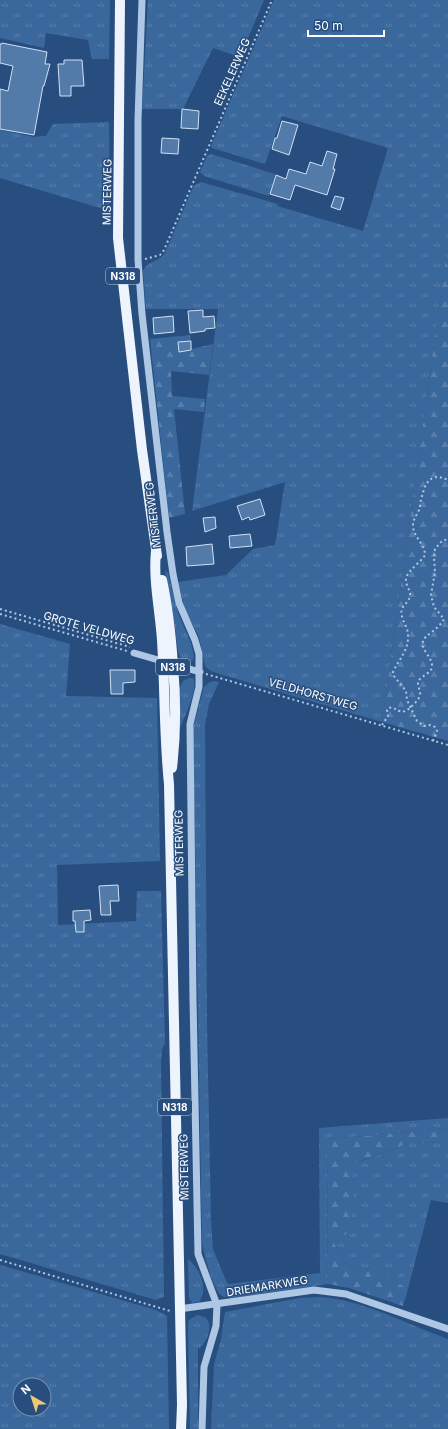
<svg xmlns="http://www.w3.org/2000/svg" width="448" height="1429" font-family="Inter,sans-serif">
<defs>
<pattern id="grass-tufts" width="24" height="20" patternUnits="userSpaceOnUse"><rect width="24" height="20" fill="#3b689c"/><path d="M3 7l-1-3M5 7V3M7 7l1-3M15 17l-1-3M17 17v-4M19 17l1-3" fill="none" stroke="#587fab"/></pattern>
<pattern id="forest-firs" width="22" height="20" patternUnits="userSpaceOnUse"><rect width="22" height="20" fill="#3b689c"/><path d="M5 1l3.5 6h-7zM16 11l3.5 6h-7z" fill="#587fab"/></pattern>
</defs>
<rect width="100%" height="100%" fill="#274e7f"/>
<!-- grass -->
<path fill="url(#grass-tufts)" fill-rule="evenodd" d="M0,0h110l-1,59h-17l-4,-19 -42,-7 -2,15 -44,-10z
M148,0h116l-24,57 -27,-9 -30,61h-41z
M274,0h174v258h-2l-64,464 -159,-47 -12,-4 -6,-5 -6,-29 -14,-27 -7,-28 48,-7 27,-26 22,-4 10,-63 -93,29 26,-202h-72l-3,-38c4,-10 14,-9 21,-16l28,-65 3,-5 6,-3 77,22 -1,2 86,25 25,-83 -106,-32 -17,48 -53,-16 -1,-2z
M109,122l1,89 -110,-33v-48l34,7 12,-1 7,-12z
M211,154l64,20 -6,22 -65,-20 -4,-4 7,-16z
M165,570l3,3 10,40 13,30 3,14 -1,3 -3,2 -6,-1 -4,-4 -2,-5 -4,-32z
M0,624l70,20 -4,52 91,2 3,163 -103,4 1,60 78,-4 1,-30h24l4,152 -3,6 -1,13 3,235 -8,3 -156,-46z
M189,678h4c6,10 -10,42 -14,53v-42l4,-8z
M215,681l4,1 -10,22 -4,20 2,300 4,195 2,30 14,34 2,1 91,-11 -1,-145 129,-10v11l-121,10 1,145 -97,14c-3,-1 -6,0 -9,-2 -10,-7 -18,-43 -20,-54l-9,-514 11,-41 6,-5z
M448,1142v61l-17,-3 -23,89c-9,-6 -18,-12 -27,-16 -18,-8 -32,2 -42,-21 -2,-4 -4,-6 -5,-11l2,-3 9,-3c3,-13 7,-27 8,-40 1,-10 -4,-22 1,-31l56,-21z
M188,1259c12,10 21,30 11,43l-7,1 -3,-5z
M0,1265l156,45 11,6 2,113h-169zM20,1385h24v24h-24z
M320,1297c44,3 86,27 128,42v90h-237l3,-65 7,-25 4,-27 75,-14z
M197,1315c3,1 7,1 9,3 8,8 0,27 -8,31v80h-8l-2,-105 1,-4z"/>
<!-- forest -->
<path fill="url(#forest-firs)" d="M446,257l2,1v483l-66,-19z
M190,335l2,14 21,-5 -4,31 -38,-4 1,25 33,3 -1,13 -30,-3 11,105 -16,4 -19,-179z
M448,1129v13l-38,1 -52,19 -4,2 -1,3c-1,18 3,55 -8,68l-9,3 -2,3c1,5 3,7 5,11 10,23 24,13 42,21 9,4 18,10 27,16l-5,17 -54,-18 -21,-4 -1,-145z"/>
<!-- building -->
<path fill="#537baa" stroke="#d0e1f5" d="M2,43l45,9 -2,12h5l-6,22h-1l-9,49 -34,-6v-40l8,2 5,-25 -13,-3v-19h2z
M64,60h18l2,26h-13v10h-11l-2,-32h6z
M182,109l17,2 -1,18 -17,-1z
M282,121l16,4 -9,30 -17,-6 3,-11h2z
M162,138l17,1 -1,15 -17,-1z
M327,151l10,3 -4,15h2l-8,26 -32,-10 -5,15 -20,-6 6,-19 10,4 3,-10 17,5 4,-12 12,4z
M335,196l9,2 -4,12 -9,-3z
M203,310v7l11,-1 1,12 -10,1v2l-15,2 -2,-22z
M173,316l1,16 -20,2 -1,-16z
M191,341v9l-12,2 -1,-10z
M260,499l5,16 -15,5 -1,-3 -7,3 -5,-14z
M215,517l1,11 -11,4 -2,-14z
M250,534l2,12 -22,2 -1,-12z
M212,544l2,20 -27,2 -1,-19z
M110,670h25v12l-12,1v11h-12z
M118,885l1,16h-9l1,14h-10l-2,-29z
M90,910l1,10 -7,1v11h-8l-1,-11h-2v-10z"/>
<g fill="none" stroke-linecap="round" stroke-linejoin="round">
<!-- path -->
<path stroke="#adc7e5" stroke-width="2" stroke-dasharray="2 3" stroke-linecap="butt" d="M145,259l15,-4 4,-5 108,-250
M0,609l130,38
M0,614l127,37
M206,674l242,71
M382,725l6,-9 -1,-6 2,-2 3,-1c10,6 12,7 21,-2 3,-3 6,-6 7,-10 1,-5 -4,-10 -1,-15 4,-5 12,-7 13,-13 1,-10 -12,-17 -9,-26 1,-5 16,-12 21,-22l-10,-12 -3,-12 4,-23 -1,-14 1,-9 7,-8 6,-2
M433,741l4,-10 -2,-4 -5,-2 -6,1 -7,-5 -10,-21 -1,-9 -12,-15 -1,-4c6,-13 16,-22 15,-37 0,-9 -9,-18 -6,-26 1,-4 7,-7 8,-13 1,-7 -7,-13 -3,-20 2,-6 14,-14 18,-21 0,-11 -12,-18 -12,-30 0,-8 8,-14 7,-21 4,-16 7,-34 28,-24
M0,1260l170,51"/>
<!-- minor -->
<path stroke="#adc7e5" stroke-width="7" d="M142,0l-4,120v140l4,54 25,218 6,42 6,29 16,37 4,14v33l-9,37 3,275 5,255 19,51 -1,21 -12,41 -2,62
M134,653l66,19
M179,1309l135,-19 32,4 102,35"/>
<!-- major -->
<path stroke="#eef4fd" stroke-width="10" d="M120,0l-2,238 24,212 15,106
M156,551c-3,29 4,59 6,89 3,48 2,96 7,144l13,621 -1,24
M162,580c6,28 9,56 11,85 3,34 3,69 -1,103"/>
</g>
<g text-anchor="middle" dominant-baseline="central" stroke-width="3" stroke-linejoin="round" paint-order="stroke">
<!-- shield labels -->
<g fill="#274e7f" stroke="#becad9" stroke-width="1">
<rect x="106" y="268" width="34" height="16" rx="3"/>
<rect x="156" y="659" width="34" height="16" rx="3"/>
<rect x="158" y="1099" width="34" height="16" rx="3"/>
</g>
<g font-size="10" font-weight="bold" fill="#fff">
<text x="123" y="276">N318</text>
<text x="173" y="667">N318</text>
<text x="175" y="1107">N318</text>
</g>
<!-- street labels -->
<g font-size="11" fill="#fff" stroke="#274e7f">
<text transform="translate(232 72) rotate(-66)">EEKELERWEG</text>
<text transform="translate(107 192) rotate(-89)">MISTERWEG</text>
<text transform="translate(153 515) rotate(-97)">MISTERWEG</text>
<text transform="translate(89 628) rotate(16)">GROTE VELDWEG</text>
<text transform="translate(313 694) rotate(16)">VELDHORSTWEG</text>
<text transform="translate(179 843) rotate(-91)">MISTERWEG</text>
<text transform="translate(184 1167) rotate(-91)">MISTERWEG</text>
<text transform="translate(267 1286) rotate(-9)">DRIEMARKWEG</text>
</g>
</g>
<!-- north arrow -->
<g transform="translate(32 1397) rotate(321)"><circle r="19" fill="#274e7f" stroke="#7d95b2"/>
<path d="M0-3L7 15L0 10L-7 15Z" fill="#eec973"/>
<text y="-6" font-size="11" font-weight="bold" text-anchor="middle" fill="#ffffff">N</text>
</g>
<!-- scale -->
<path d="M308 30v6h76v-6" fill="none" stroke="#ffffff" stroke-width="2"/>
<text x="314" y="30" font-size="12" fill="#ffffff" stroke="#274e7f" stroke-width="3" paint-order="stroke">50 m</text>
</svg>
